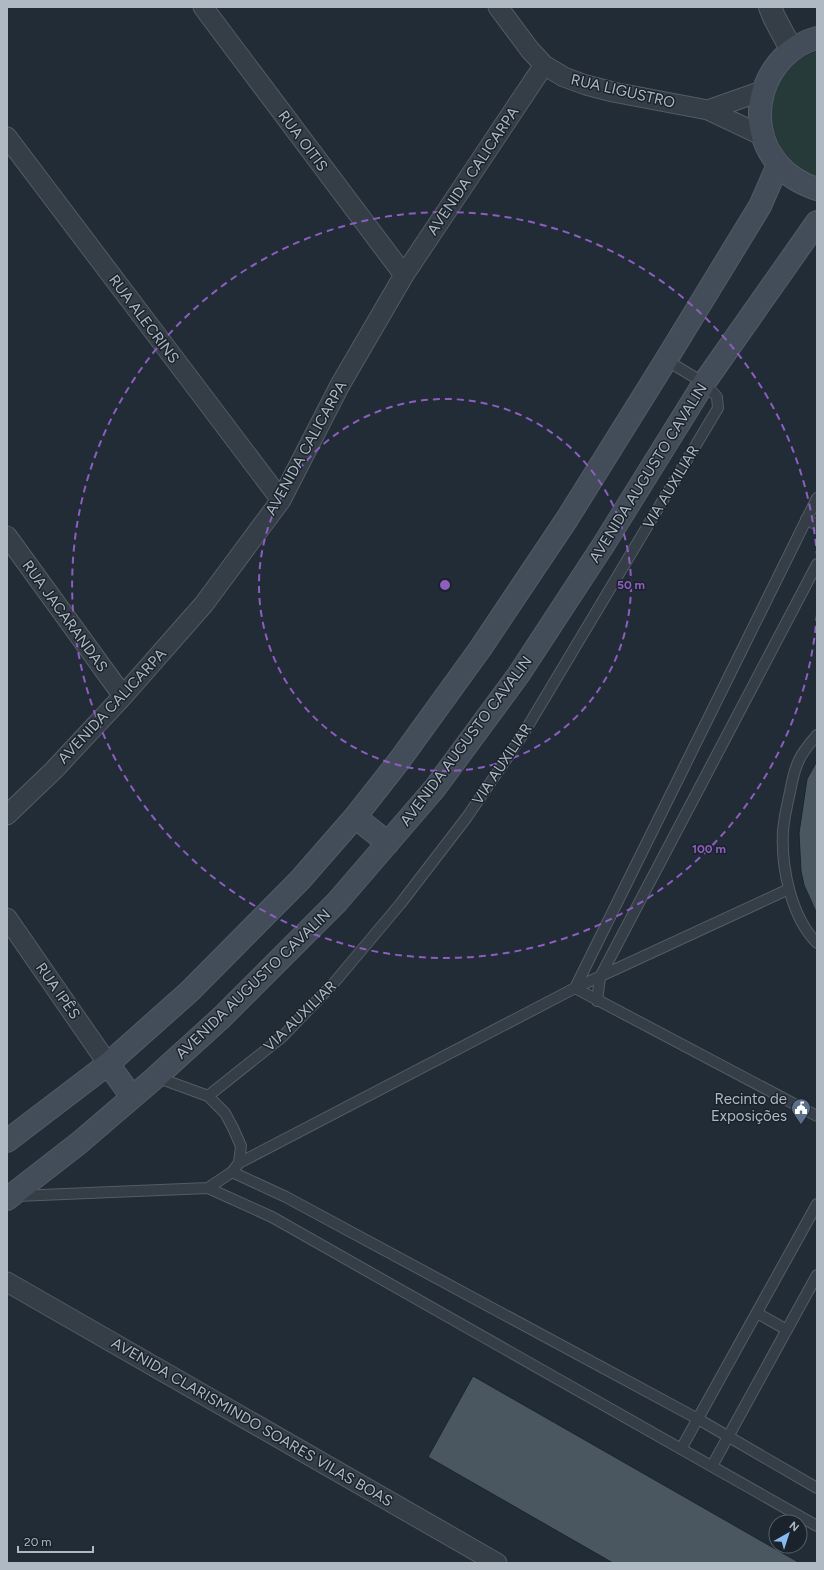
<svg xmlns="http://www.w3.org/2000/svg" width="824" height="1570" font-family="Figtree,sans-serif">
<rect width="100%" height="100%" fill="#212c36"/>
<!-- green -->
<path fill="#263a39" d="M817,51v125l-17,-7 -18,-19 -10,-24v-25l9,-24 19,-19z"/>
<!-- building -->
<path fill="#4a5761" stroke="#1c252d" d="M817,761v153l-13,-29 -3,-14 -2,-38 8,-54z
M473,1376l327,187h-187l-185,-106z"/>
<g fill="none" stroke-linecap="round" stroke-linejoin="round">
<!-- service casing -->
<g stroke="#525c64" stroke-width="12">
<path id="service" d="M817,498l-242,490 242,128
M806,519l11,6
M817,735c-6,7 -14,16 -18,25 -5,10 -7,21 -9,32 -3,13 -6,26 -7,39 -2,36 8,86 34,112
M597,1001l3,-24 217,-413
M208,1096l74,-59 51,-53 68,-81 66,-86 55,-81 196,-328 -1,-11 -13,-14 -38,-23
M239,1163l336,-175 214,-99
M232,1172l54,25 412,222 119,69
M208,1188l64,29 545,309
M17,1196l191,-8 24,-16 7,-9 2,-17 -8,-18 -8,-15 -17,-17 -52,-19
M757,1313l30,17
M681,1449l136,-245
M712,1466l105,-191"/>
</g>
<!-- minor casing -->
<g stroke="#525c64" stroke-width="21">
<path id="minor" d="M203,7l201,268
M498,7l32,43 14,15 20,12 22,8 27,7 95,18 55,26
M708,110l54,-19
M7,137l274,363
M7,536l116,160
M7,815l47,-45 69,-74 81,-92 77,-104 59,-115 64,-110 140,-210
M7,918l101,146
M7,1282l490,281"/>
</g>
<!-- tertiary casing -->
<g stroke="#525c64" stroke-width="24">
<path id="tertiary" d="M770,7l4,10 17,32"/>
</g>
<!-- secondary casing -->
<g stroke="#525c64" stroke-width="24">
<path id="secondary" d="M817,38c-54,14 -76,85 -38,127 10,12 23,19 38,24
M355,817l33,26
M108,1064l24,33
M7,1141l101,-77 82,-73 110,-111 55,-63 44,-56 81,-112 87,-130 99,-159 94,-154 18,-41
M7,1199l72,-56 77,-66 66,-60 115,-115 98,-114 84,-114 85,-130 100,-161 113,-161"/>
</g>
<!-- service -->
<use href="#service" stroke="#353e46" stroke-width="10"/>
<!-- minor -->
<use href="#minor" stroke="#353e46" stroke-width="19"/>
<!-- tertiary -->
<use href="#tertiary" stroke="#353e46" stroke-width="22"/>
<!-- secondary -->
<use href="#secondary" stroke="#434d59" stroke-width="22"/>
</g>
<!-- distance rings -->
<g fill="none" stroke="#8d5dc0" stroke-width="2" stroke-dasharray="7 5">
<circle cx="445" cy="585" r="186"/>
<path d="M817 614A373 373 0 1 1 817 556"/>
</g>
<!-- icons -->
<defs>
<g id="civic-pin" transform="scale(1)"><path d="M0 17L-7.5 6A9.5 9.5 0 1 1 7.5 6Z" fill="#5c6f8a" stroke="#1a232b"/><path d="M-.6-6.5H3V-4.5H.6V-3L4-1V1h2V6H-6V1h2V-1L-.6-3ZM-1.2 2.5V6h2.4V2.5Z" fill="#fff"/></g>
</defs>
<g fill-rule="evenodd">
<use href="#civic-pin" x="801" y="1108"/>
</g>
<g text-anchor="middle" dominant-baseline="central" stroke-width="3" stroke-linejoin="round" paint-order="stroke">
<!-- street labels -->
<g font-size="15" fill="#afb9c3" stroke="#1a232b">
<text transform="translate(623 91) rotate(13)">RUA LIGUSTRO</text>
<text transform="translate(303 141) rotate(53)">RUA OITIS</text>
<text transform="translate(473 171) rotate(-56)">AVENIDA CALICARPA</text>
<text transform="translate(144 319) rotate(53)">RUA ALECRINS</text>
<text transform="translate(306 448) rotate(-61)">AVENIDA CALICARPA</text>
<text transform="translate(648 473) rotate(-58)">AVENIDA AUGUSTO CAVALIN</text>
<text transform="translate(671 487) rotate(-59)">VIA AUXILIAR</text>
<text transform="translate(65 616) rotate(54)">RUA JACARANDAS</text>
<text transform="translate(112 706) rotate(-47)">AVENIDA CALICARPA</text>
<text transform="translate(466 741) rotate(-53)">AVENIDA AUGUSTO CAVALIN</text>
<text transform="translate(502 764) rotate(-56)">VIA AUXILIAR</text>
<text transform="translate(253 984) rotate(-44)">AVENIDA AUGUSTO CAVALIN</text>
<text transform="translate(58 991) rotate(55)">RUA IPÊS</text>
<text transform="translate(300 1016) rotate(-44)">VIA AUXILIAR</text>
<text transform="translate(252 1422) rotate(30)">AVENIDA CLARISMINDO SOARES VILAS BOAS</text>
</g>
<!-- poi labels -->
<g font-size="15" fill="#afb9c3" stroke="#1a232b" text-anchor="end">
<text x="787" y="1099">Recinto de<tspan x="787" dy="17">Exposições</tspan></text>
</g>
</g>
<circle cx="445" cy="585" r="6" fill="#8d5dc0" stroke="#1a232b" stroke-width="2"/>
<g font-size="12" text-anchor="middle" font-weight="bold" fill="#8d5dc0" stroke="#1a232b" stroke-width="3" stroke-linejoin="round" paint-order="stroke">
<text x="631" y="589">50 m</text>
<text x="709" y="853">100 m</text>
</g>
<!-- border -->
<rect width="824" height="1570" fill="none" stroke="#afb9c3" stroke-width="16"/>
<!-- north arrow -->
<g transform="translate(788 1534) rotate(39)"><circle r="19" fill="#1a232b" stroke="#565f68"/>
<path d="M0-3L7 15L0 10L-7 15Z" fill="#87baf0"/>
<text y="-6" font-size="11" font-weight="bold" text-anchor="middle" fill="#afb9c3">N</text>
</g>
<!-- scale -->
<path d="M18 1546v6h75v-6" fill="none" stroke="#afb9c3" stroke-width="2"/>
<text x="24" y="1546" font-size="12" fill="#afb9c3" stroke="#1a232b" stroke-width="3" paint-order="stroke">20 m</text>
</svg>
